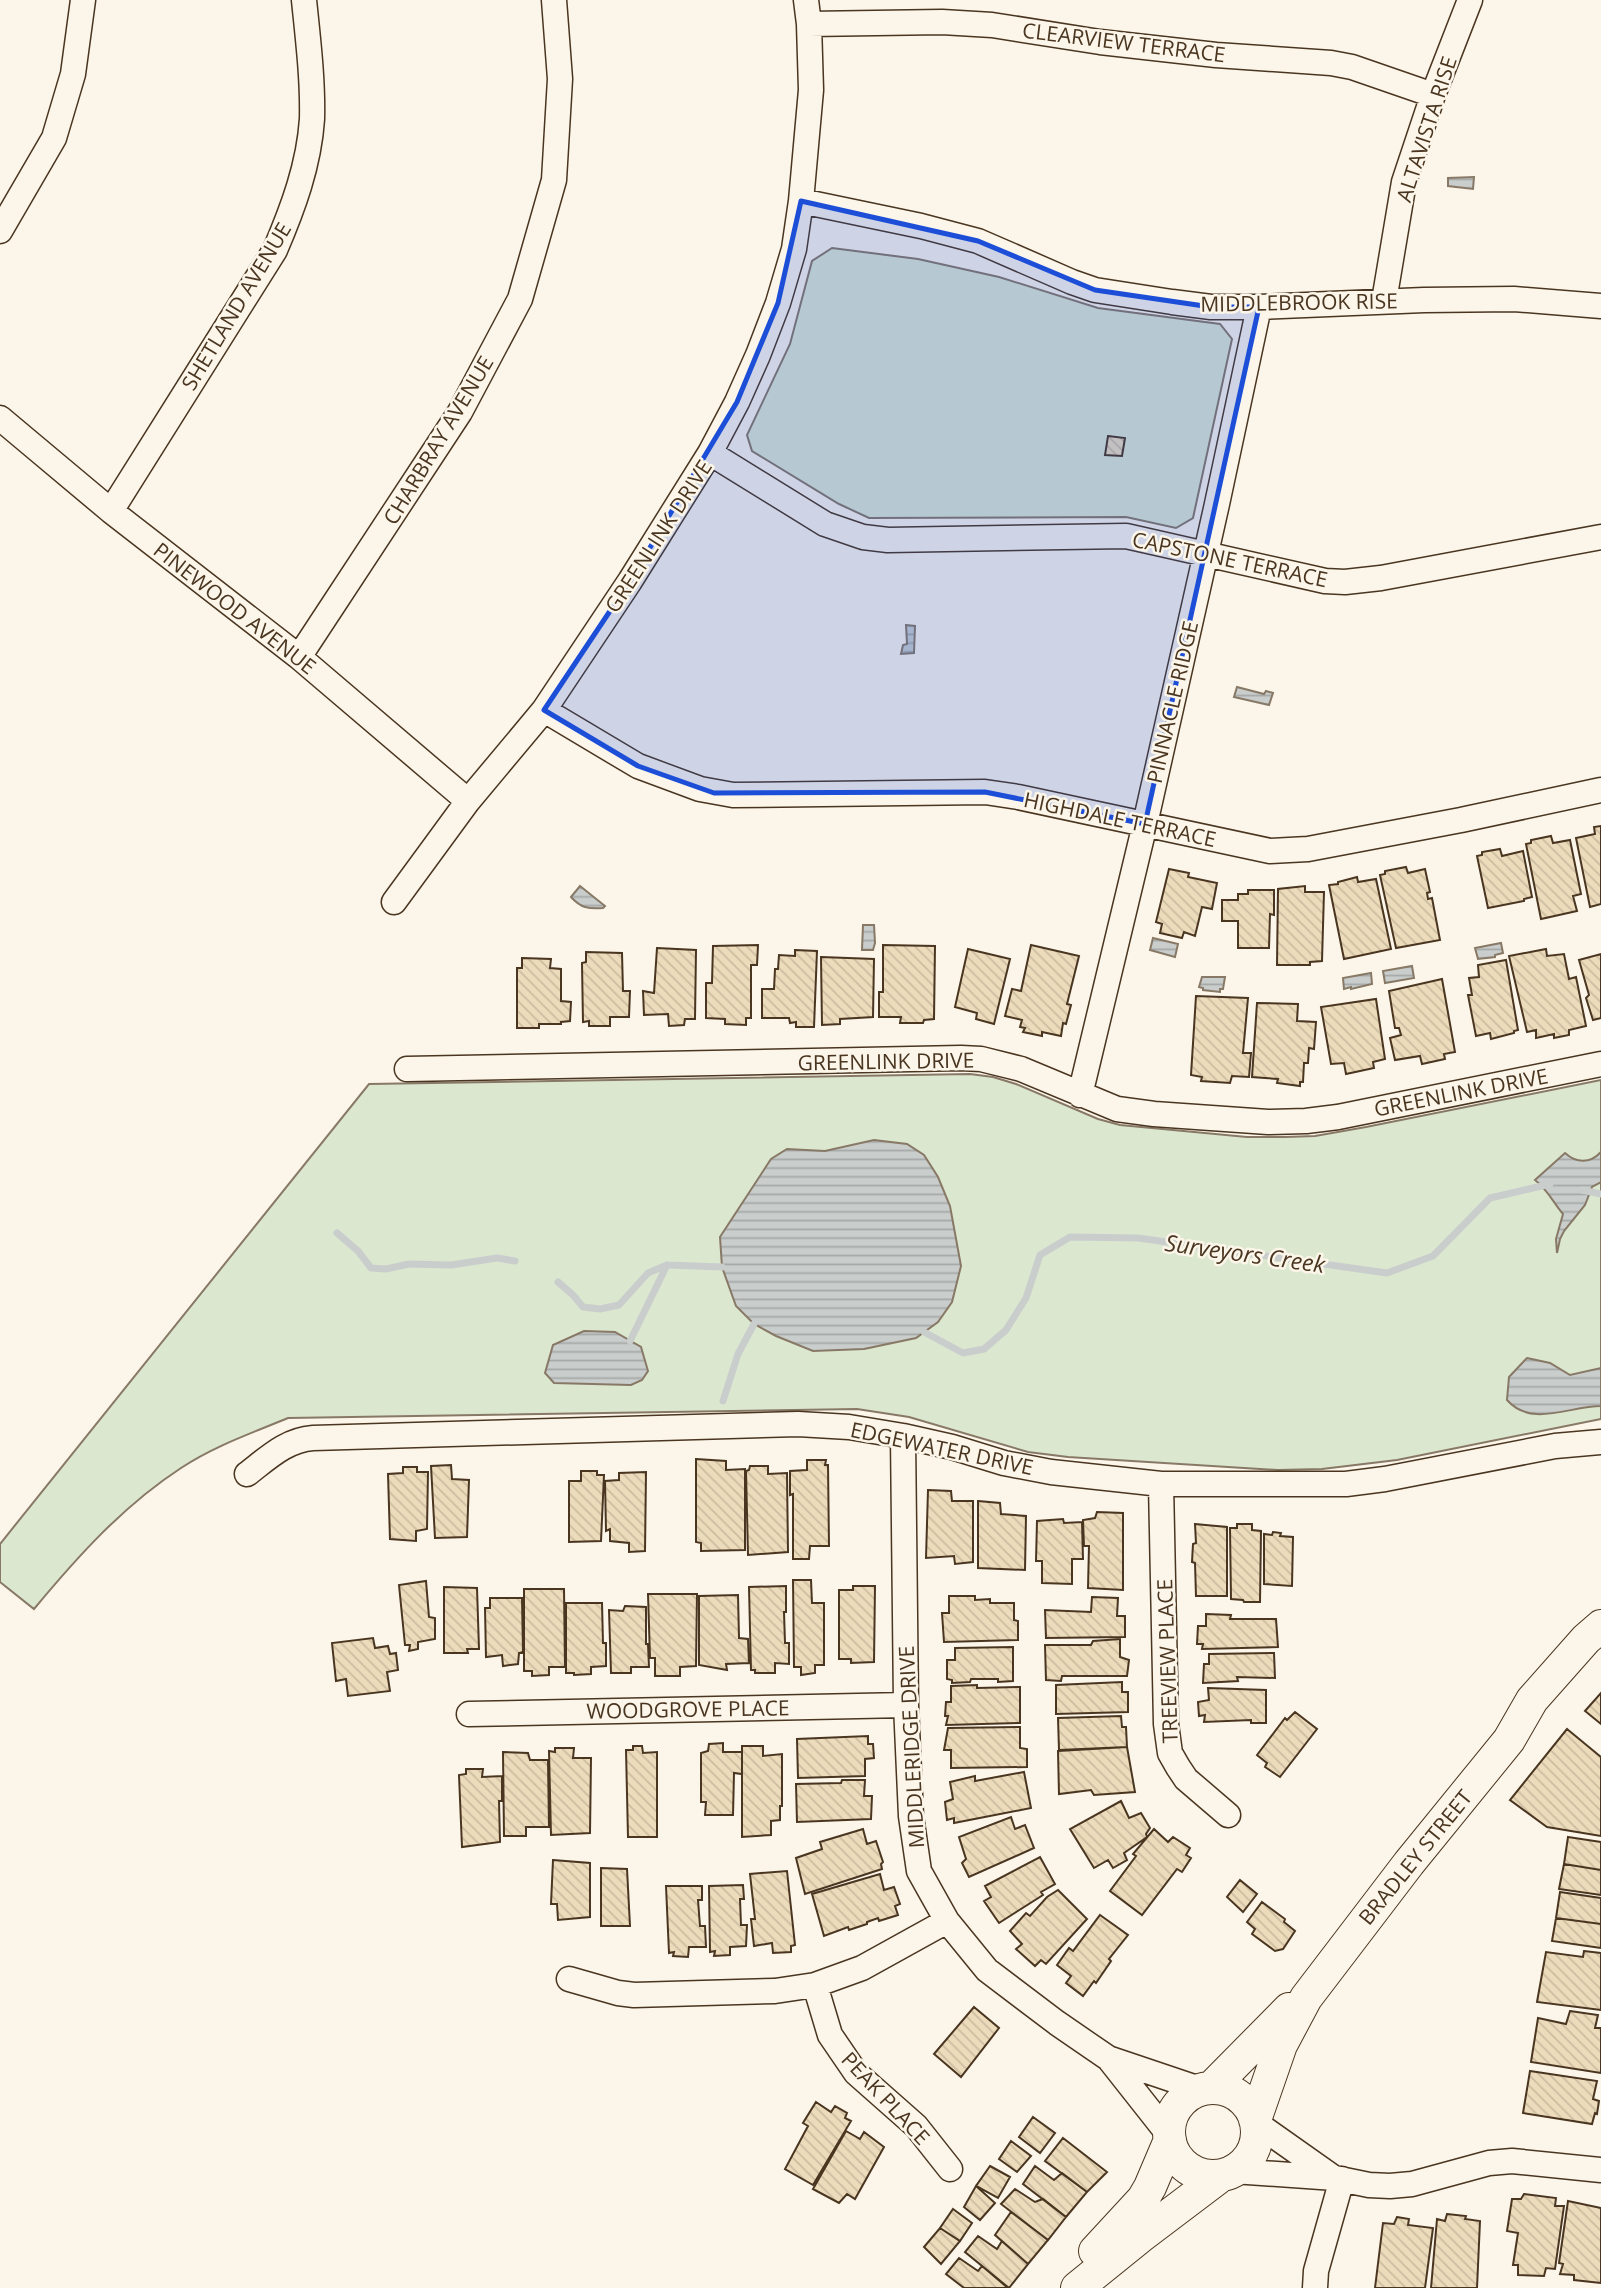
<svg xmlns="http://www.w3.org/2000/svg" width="1601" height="2288" font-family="'Open Sans',sans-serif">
<defs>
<pattern id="water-rules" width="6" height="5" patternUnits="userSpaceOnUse" patternTransform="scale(1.75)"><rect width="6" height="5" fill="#c9cecd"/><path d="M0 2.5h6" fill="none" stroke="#a5a8a6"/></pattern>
<pattern id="building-back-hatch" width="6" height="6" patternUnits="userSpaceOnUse" patternTransform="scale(1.75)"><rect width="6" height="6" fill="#ecdcbc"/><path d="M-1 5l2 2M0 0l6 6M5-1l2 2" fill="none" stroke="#ccbda1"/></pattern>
</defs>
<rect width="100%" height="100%" fill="#fbf6e9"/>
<!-- green -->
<path fill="#dce7d0" stroke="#887966" stroke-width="2" d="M832,248l86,11 81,18 99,31 122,16 12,15 -39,179 -17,10 -50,-11 -257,1 -30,-14 -87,-53 -5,-16 43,-91 22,-83z
M970,1074l23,3 23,7 82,35 22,6 127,12h38l30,-1 51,-9 235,-47v339l-204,41 -75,9 -44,1 -210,-13 -40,-5 -119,-35 -52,-8 -569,9c-36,15 -74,28 -107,50 -58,38 -103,88 -147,141l-34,-27v-38l369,-460z"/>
<!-- water -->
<path fill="url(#water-rules)" stroke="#887966" stroke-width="2" d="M1474,177l-1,12 -25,-3v-8z
M906,625l9,1 -1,27 -13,1 2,-9 4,-1z
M1237,687l27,7 2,-3 7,2 -4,12 -35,-8z
M580,886l25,20 -2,2c-15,1 -22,0 -32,-11z
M863,925h11l1,18 -2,7h-11z
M1153,938l25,6 -3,13 -25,-7z
M1501,943l2,10 -8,2v2l-17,2 -3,-11z
M1412,966l2,12 -29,5 -2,-12z
M1371,973l1,11 -21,5v-2l-7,2 -1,-11z
M1202,977h23l-2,12h-3v3l-17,-2v-2l-4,-1z
M874,1140l33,4 17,11 14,22 12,29 11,60 -9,36 -14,20 -22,16 -52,11 -51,2 -37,-15 -22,-12 -18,-18 -14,-39 -2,-30 51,-78 16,-10 38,2z
M1601,1152v30l-9,5 -7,18 -21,26 -4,8 -3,14 -1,-14 7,-25c-10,-12 -16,-25 -28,-34l30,-27c11,10 25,11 36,-1z
M584,1331l31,1 26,15 7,24 -6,9 -11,5 -77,-2 -9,-10 8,-28z
M1527,1358l23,5 20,12 31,-7v38c-32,0 -69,22 -94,-6l2,-23z"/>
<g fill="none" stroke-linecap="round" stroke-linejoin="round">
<!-- stream -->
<path stroke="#c9cecd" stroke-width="7" d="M1582,1190l19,4
M337,1233l21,18 13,17 15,1 23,-5 42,1 46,-7 18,3
M558,1282l15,13 10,12 17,2 19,-4 29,-32 19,-8 55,2
M924,1332l39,21 21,-4 22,-19 20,-32 14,-43 30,-18 68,1 249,35 46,-17 57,-58 60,-14
M630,1341l37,-76
M723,1401l15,-47 16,-30"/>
</g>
<!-- building -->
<path fill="url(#building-back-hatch)" stroke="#4a3520" stroke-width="2" d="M1108,436l17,2 -3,18 -17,-1z
M1601,826v78l-11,3 -14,-69 19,-4 -1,-7z
M1551,836l2,7 17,-3 11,54 -8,2 4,15 -36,8 -15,-75 5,-1v-3z
M1500,849l2,7 21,-5 9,46 -8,2v2l-36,7 -11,-52 5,-1v-3z
M1406,867l2,6 17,-4 5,23 -3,1 1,6 4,-1 8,42 -44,8 -16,-73 5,-1v-3z
M1169,869l20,4 -1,4 29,6 -5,26 -10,-2 -7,29 -11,-4 -2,6 -22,-5 2,-9 -6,-2z
M1357,877l1,5 18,-3 15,70 -47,10 -15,-74 9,-1v-2z
M1305,886v6h19l-2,69 -12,1v3h-33l1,-76z
M1248,890h26v25l-4,-1 -1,34h-31v-27h-16v-21h16v-6h10z
M758,945l-1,20h-6v53h-5v7l-21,-1v-5l-19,-1v-35h6l1,-37z
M883,945l52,1 -1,73 -10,1 -1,3h-23l1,-6h-22v-25h4z
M1031,945l48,11 -12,48 4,1 -5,19 -3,-1 -2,13 -19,-4v4l-19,-4 2,-4 -5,-1 2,-7 -17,-4 7,-27 9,2z
M657,948l39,2 -1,69h-10l-1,6 -15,1 -1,-12 -24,1 -1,-24 11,2z
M968,949l42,10 -16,65 -18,-5 1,-6 -22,-6z
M1546,949l1,7 17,-2 5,25 7,-2 10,49 -17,4v5l-15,3v-4l-18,4v-8l-9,2 -18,-76z
M795,950l22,1 -3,76h-18v-5l-6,1 -1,-5h-27v-29h12l1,-20h3l1,-14 16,1z
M586,952l36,1 1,38h7l-1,26h-19v9h-21v-5l-6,1 -1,-59 4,-1z
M1601,954v64l-8,2 -7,-22 3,-3 -10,-35z
M821,957l53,2 -1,58 -33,2v5l-18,1z
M522,958l29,1 -1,9 11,1v32l10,1 -1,19 -9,1v2h-22v4h-22v-60h5z
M1506,960l12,70 -4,1v2l-23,6 -1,-6 -14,3 -8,-41h4l-3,-17 10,-1 -1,-12z
M1442,979l13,73 -11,2 1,5 -23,5 -2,-8 -25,4 -5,-22 11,-3 -2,-7h-4l-6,-37z
M1196,996l52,2 -5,55h8l-2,24 -17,-1 -2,7 -29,-2 1,-4 -11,-2z
M1376,999l9,60 -12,3 1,6 -28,6 -2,-11 -13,1 -10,-57z
M1257,1003l41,1 -1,17 19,1 -2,27 -5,-1 -1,15h-4l-1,19h-3v4l-23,-3 1,-4 -26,-2z
M696,1459l30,2v9l19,-1v81l-44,1v-8l-5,-1z
M807,1460h19l-1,5h3l1,81h-19l-1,13h-16v-65l-3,1v-24l17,-1z
M451,1465l1,14 17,1 -2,57 -32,1 -4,-72z
M750,1466h18v8l19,-1 1,79 -40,3 -2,-84 3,-1z
M403,1467h14v5h11l-1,57 -11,2v10l-26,-2 -2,-65 15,-1z
M581,1471h16v4h7l-3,66 -32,1v-61h12z
M646,1472l-1,79 -16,1v-9l-19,-2v-12l-4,2 -1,-50 14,-1v-7z
M928,1490l23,1 1,10h21v61l-18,2 -1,-8 -28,2z
M978,1501l22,2 1,11 25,2 -1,54 -47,-2z
M1097,1512l26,1v77l-35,-2 1,-42h-5l-1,-26 12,-2z
M1063,1519l1,4 18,-1 1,37h-11v25l-30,-1v-22h-6l1,-40z
M1195,1524l32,3v69h-31l-1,-33 -3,-1 1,-18 3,-1z
M1237,1524h15v6l9,1 -1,71h-16l-1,-2 -12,-1 -1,-71h7z
M1273,1532l8,1 -1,3 13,1 -1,49 -28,-2v-50l8,1z
M793,1580h18l1,23h12v62h-9v8l-14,2v-8h-7z
M426,1581l3,36 6,1v21l-17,3v7l-9,2 1,-6h-5l-6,-60z
M786,1586v26h-2l1,31h4v21l-14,-1v10h-20v-3h-4l-2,-83z
M853,1586h22l-1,76 -23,1v-4h-12v-69h14z
M444,1587l33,1 2,61h-12l1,4h-24z
M524,1589h40l1,78h-16v8l-17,1v-5h-8z
M648,1594h49l-1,72 -16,1v9h-25v-18h-5z
M738,1595l1,43 9,1 1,24 -23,1 1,6 -28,-5v-69z
M949,1596h26v4l15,-1v4h24v17l4,1v19l-74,2 -2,-29h7z
M1092,1597l26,1 -1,18h8v21l-79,1 -1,-28 46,2z
M490,1598h32l1,54 -4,1 -1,11 -15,2 -1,-11 -16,2 -1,-49h5z
M566,1603h36l1,40h3v23l-15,1v7l-17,1v-2h-8z
M625,1606l21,1v37h2l1,23h-18v6h-20l-2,-63 14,1z
M1206,1614l25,1 -1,4h46l2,28 -76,2 1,-5h-6l1,-18h8z
M373,1638l2,10 13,-2 2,8 6,-1 2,17 -11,2 3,19 -42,5 -2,-17 -10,2 -4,-38z
M1120,1639v18l9,3 -2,16h-65l-1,5 -15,-1 -1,-35h46l2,-4z
M1013,1647v34l-15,1v-3h-27l-1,3 -18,1v-3l-5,-1v-19h8v-12z
M1274,1653l1,25 -38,-1 1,4 -35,2 1,-19h5v-10z
M1122,1682v10h6v20l-72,2v-29z
M977,1685v3l43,-1v36l-74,2 2,-9h-3l1,-14h5v-16z
M1208,1688l58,2v33h-15v-3l-47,2 1,-7 -6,1 -1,-14 11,-2z
M1601,1693v31l-16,-13z
M1295,1712l22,17 -37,48 -15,-10 2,-4 -10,-8 28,-37 2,2z
M1121,1716l1,11h4l1,20 -68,3 -1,-32z
M1020,1727v21l7,1v18l-76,1v-18h-7l4,-22z
M1567,1729l34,28v79l-54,-9 -37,-27z
M868,1736v8h5l1,14 -9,1v17l-67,2 -1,-39z
M723,1743v9h19v22l-8,-1 -1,42h-28l1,-13h-5v-49l7,-2 1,-7z
M633,1746h9l1,7 14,-1v85h-29l-2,-87h7z
M742,1746h21v10l19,-2v52h-2v14l-9,1v14l-29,2z
M1127,1747l8,45 -41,3 -3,-5 -32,4 -1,-43z
M555,1748h19l-1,10h18l-1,75 -39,2 -2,-84 6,1z
M503,1752l25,1 2,7h18l1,67h-23v9h-22z
M466,1769h17l-1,8 20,-1v25h-3l1,41 -38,5 -3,-72 7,-1z
M1024,1772l7,36 -77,15v-5l-7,2 -2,-18 8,-3 -3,-17 25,-6v5z
M842,1780h23l-1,16h8l-1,23 -74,3 -1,-38 45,-1z
M1121,1801l8,17 12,-5 9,15 -4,6 1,3 -23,16 3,7 -14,8 -5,-8 -14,8 -24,-39z
M1011,1817l4,12 10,-4 9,23 -65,29 -7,-14 4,-4 -7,-22z
M863,1829l4,15 9,-3 7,21 -2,2 1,5 -77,25 -9,-36 26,-9 -2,-7z
M1154,1829l14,13 5,-5 17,11 -4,7 5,3 -9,14 -5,-3 -35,46 -32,-24 26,-35 -3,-2z
M1568,1837l33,5v28l-37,-6z
M1040,1857l15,27 -14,8 2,3 -44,28 -15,-22 7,-4 -6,-11z
M553,1860l37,3v54l-32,3 -1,-16h-6z
M1564,1864l37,6v25l-42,-6z
M601,1868l26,1 3,57h-29z
M787,1871l8,74 -4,1v6l-18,1 -1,-10 -18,3 -3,-27h4l-5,-45z
M880,1874l4,16 10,-3 6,17 -5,2 3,9 -19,6 -1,-3 -11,4v2l-18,6 -1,-3 -24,9 -12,-42z
M1240,1880l17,14 -14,18 -16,-15z
M743,1885l1,14h-4l1,26h6l-1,21 -16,1v8l-16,1 1,-5 -5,1 -1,-66z
M666,1886h36v14h-4l2,26h5l1,21h-17l-1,10 -15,-1 1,-4 -5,1z
M1058,1890l29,29 -41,45 -5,-4 -6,6 -19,-17 6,-5 -12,-13 16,-18 4,3 17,-19z
M1560,1892l41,6v26l-45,-6z
M1262,1902l23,17 -1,3 11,9 -12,18 -8,2 -23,-17 3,-5 -8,-7z
M1100,1915l28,20 -19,24 2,2 -15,22 -2,-2 -11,15 -17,-13 5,-7 -14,-11 12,-17 4,3z
M1556,1918l45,6v24l-49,-7z
M1584,1951l17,2v57l-64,-8 9,-50 37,5z
M974,2007l25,21 -38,49 -27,-23z
M1570,2011l28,4 -3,13h6v45l-70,-11 7,-44 28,6z
M1530,2071l67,10 -4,18 6,2 -2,13 -2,-1 -3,11 -69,-11z
M816,2102l15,10 4,-6 12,7 -2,5 6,3 -38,64 -28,-16 23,-43 -5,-3z
M1033,2117l22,16 -15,20 -21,-16z
M846,2131l14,8 4,-7 20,15 -29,52 -8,-5 -8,9 -26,-14z
M1063,2138l44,34 -20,20 -42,-31z
M1011,2141l20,15 -14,16 -18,-13z
M990,2166l20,11 -12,21 -22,-12z
M1035,2166l19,14 8,-7 25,19 -21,25 -43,-33z
M976,2186l19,17 -15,17 -16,-13z
M1015,2189l20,13 8,-3 23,18 -18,23 -47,-36z
M1524,2194l32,4 -1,8h9l-9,63 -9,-1 -2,8 -26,-1v-10h-5l5,-32 -11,-2 5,-32h9z
M1568,2201l33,7v75l-27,-3v-5l-14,-1 3,-10 -4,-1z
M953,2209l19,14 -12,18 -20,-13z
M1011,2212l37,28 -20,24 -33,-29z
M1447,2214l19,2 -1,3 15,2 -3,67h-46l6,-69 8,2z
M1397,2217l12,2 -1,6 25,3 -8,60h-50l8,-65 11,1z
M940,2228l20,13 -19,23 -17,-17z
M978,2236l19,13 5,-8 26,23 -19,24 -44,-36z
M959,2258l19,13 4,-5 26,22h-44l-18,-14z"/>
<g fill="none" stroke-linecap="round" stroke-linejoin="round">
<!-- minor casing -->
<g stroke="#4a3520" stroke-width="27">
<path id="minor" d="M809,24l133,-2 50,3 108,17 116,13 115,8 21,4 81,28
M801,201l120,25 57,15 94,41 23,8 77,12 39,5h48l165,-7 90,-1 87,7
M0,231l54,-93 19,-64 10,-74
M1384,301l20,-119 29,-87 37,-95
M0,418l111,93 188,146 169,144
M710,453l115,71 38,13 25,3 238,-4 199,45 20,1 36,-4 220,-41
M111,511l164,-261c18,-42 34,-85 37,-131 1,-39 -4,-80 -8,-119
M299,657l161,-245 60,-113 34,-119 6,-101 -6,-79
M544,710l94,56 62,23 33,6 252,-3 33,5 252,54 38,-2 153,-29 140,-30
M394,902l74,-101 76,-91 86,-129 80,-128 27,-51 21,-47 20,-52 16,-54 7,-48 10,-111 -2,-66 -3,-24
M407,1069l554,-11 20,1 40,10 96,40 37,5 114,8 38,-1 32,-4 263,-53
M1080,1095l65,-271 72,-320 42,-197
M903,1436l3,269 5,111 8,55 28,50 40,49 70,53 51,35 92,31
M247,1474c21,-16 39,-34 66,-36l485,-14 51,3 54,9 49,11 52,16 47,9 110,12h185l39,-5 170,-33 46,-4
M1161,1484l5,240 4,29 8,14 8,12 42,36
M469,1714l437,-9
M569,1979l49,14 16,2 141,-4 40,-6 47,-17 85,-47
M815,1985l15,50 26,38 60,53 34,43
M1109,2059l60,76
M1256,2123l78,55
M1233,2171l102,7 34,7 21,1 22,-2 77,-21 23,-2 89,9
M1315,2288l1,-17 26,-92"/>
</g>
<!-- major casing -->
<g stroke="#4a3520" stroke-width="34">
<path id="major" d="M1211,2088l78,-79
M1169 2132a44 44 0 1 1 88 0a44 44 0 1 1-88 0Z
M1255,2120l26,-75 25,-47 103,-135 100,-123 23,-40 54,-61 15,-13
M1095,2251l48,-52 7,-12 20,-47
M1077,2288l63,-51 82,-62"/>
</g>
<!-- minor -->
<use href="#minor" stroke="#fbf6e9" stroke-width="24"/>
<!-- major -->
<use href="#major" stroke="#fbf6e9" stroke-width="32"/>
</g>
<!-- marked area -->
<path fill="#1d4ed8" fill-opacity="0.2" stroke="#1d4ed8" stroke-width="5" stroke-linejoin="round" d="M801,201l177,40 117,49 116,17h48l-114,517 -160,-32 -271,1 -76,-27 -94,-56 86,-129 107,-179 41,-99z"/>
<g text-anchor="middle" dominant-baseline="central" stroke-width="5" stroke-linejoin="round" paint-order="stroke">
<!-- street labels -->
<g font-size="21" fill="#4a3520" stroke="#fbf6e9">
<text transform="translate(1124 42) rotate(7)">CLEARVIEW TERRACE</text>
<text transform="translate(1426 129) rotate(-72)">ALTAVISTA RISE</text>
<text transform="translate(1299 302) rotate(-1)">MIDDLEBROOK RISE</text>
<text transform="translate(236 306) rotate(-59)">SHETLAND AVENUE</text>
<text transform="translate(438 440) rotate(-59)">CHARBRAY AVENUE</text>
<text transform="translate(658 536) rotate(-57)">GREENLINK DRIVE</text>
<text transform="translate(1230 559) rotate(12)">CAPSTONE TERRACE</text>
<text transform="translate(235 608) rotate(38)">PINEWOOD AVENUE</text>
<text transform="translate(1172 702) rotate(-77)">PINNACLE RIDGE</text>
<text transform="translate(1120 819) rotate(12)">HIGHDALE TERRACE</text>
<text transform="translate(886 1061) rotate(-1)">GREENLINK DRIVE</text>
<text transform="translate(1461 1092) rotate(-11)">GREENLINK DRIVE</text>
<text transform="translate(942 1448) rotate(12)">EDGEWATER DRIVE</text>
<text transform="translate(1167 1661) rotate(-92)">TREEVIEW PLACE</text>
<text transform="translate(688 1709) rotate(-1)">WOODGROVE PLACE</text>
<text transform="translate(911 1747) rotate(-93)">MIDDLERIDGE DRIVE</text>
<text transform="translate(1415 1857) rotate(-51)">BRADLEY STREET</text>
<text transform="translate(886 2098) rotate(47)">PEAK PLACE</text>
</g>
<!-- water labels -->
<g font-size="23" font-style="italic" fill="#4a3520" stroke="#fbf6e9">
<text transform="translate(1245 1253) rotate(8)">Surveyors Creek</text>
</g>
</g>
</svg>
